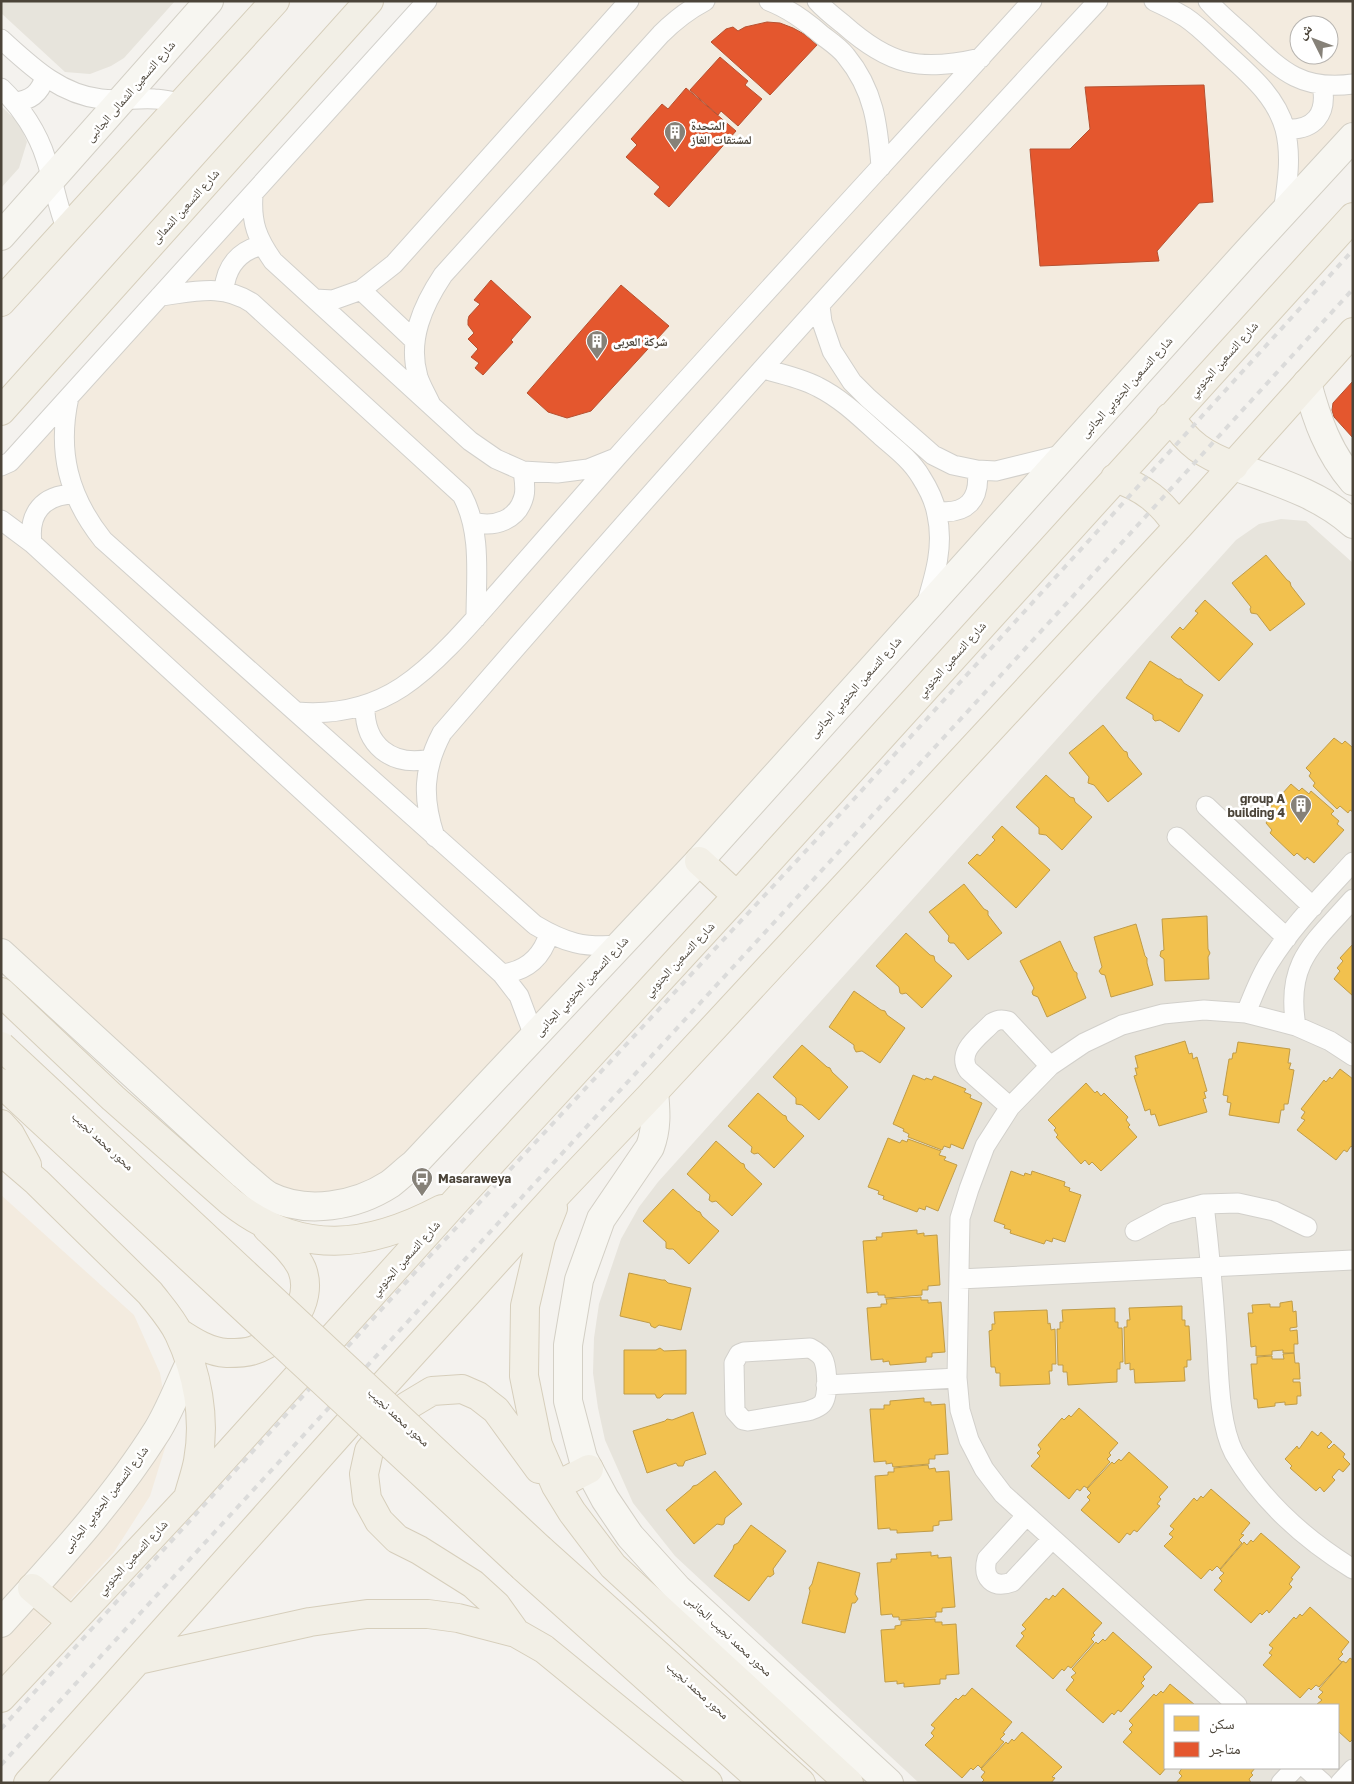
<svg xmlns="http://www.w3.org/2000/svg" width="1354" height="1784" font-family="'Golos Text','Noto Naskh Arabic',sans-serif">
<rect width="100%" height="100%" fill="#f4f2ee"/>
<!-- residential -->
<path fill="#e7e4dc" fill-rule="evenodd" d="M1,1h174l-51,57 -13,8 -21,8 -25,-2 -64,-59z
M1,106l18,17 8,19 -8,26 -18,20z
M1281,519l25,2 47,42v1220h-434l-244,-227 -42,-53 -28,-63 -7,-32 -5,-35 1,-35 5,-34 22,-65 18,-32 19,-25 578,-642 23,-16zM1165,1705h173v63h-173z"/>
<!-- commercial -->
<path fill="#f3ebdf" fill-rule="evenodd" d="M426,1h927v125l-954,1043 -54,38 -75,-19 -269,-243v-485zM1299,25h30v30h-30z
M1,1195l133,120 26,58 10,59 -20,64 -36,56 -113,124z"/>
<!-- homes -->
<path fill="#f2c14e" stroke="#c09c48" d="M1266,555l21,25 3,2 1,4 14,18 -35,27 -13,-17 -6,-1 -1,-4 1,-2 -19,-24z
M1205,600l48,44 -34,37 -48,-44 9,-10 3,3 15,-17 -3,-2z
M1150,661l28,18h3l3,4 19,12 -24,37 -19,-12 -5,1 -2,-2v-4l-27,-17z
M1103,725l21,26 3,1 1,5 14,17 -34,28 -14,-17 -6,-2 1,-6 -20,-24z
M1334,738l8,6 3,-3 7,6 1,-1v66l-3,-2 -2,3 -8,-7 -3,3 -24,-23 2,-3 -6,-7 2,-3 -5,-5z
M1046,775l24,22 4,1 1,4 17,15 -30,33 -16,-15 -7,-1v-6l-23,-21z
M1291,784l8,7 3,-3 7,6 2,-3 23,20 -3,3 8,7 -2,3 7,6 -30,33 -7,-6 -2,3 -8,-7 -3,3 -24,-23 2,-3 -6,-7 2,-3 -5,-5z
M1002,826l48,44 -34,38 -48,-45 9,-9 3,2 15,-16 -3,-3z
M964,884l20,25 4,2v4l14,18 -34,27 -14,-17h-4l-2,-2 1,-5 -20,-24z
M1207,916l1,33 2,4 -2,4 1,22 -44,2 -1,-22 -4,-3 1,-5 3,-1 -2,-31z
M1136,924l9,32 2,2v5l6,22 -42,12 -6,-22 -4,-1 -2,-3 3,-4 -8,-30z
M906,933l24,22 4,1 1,5 17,15 -30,32 -16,-15 -4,1 -2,-1 -1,-6 -23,-21z
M1060,941l14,30 3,2v4l9,21 -39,19 -9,-20 -5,-2 -1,-3 2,-4 -14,-27z
M1353,944v52l-19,-17 6,-8 -3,-3 6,-7 -3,-3z
M854,991l27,19 4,1 2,4 18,13 -25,35 -18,-12 -6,1 -2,-4v-3l-25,-18z
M1185,1041l4,13 3,-1 1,6 4,-2 10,34 -3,1 2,6 -3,1 4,13 -48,14 -4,-12 -4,1 -1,-6 -5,2 -11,-35 3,-1 -2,-7h3l-3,-12z
M1238,1042l52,7 -2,14h3l-2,6 5,1 -6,34h-4v6h-3l-2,13 -50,-8 2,-12 -4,-1 1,-6 -5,-1 6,-36h3l1,-6h3z
M802,1045l25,22 3,1 2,4 16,15 -29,33 -17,-15 -6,-1v-6l-23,-21z
M1340,1069l13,10v69l-2,-2 -4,6 -3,-2 -8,10 -39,-30 8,-10 -4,-2 4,-6 -4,-3 23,-29 2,2 4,-5 2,2z
M913,1075l12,5 1,-2 6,2 2,-4 32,13 -2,3 7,3 -1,3 12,5 -19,46 -12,-5 -1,4 -6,-2 -2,4 -34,-13 1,-3 -6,-3 1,-2 -11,-5z
M1086,1083l9,10 2,-2 4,5 3,-3 24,24 -2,3 4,5 -2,2 9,10 -36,34 -9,-9 -3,3 -4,-5 -4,4 -25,-27 2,-2 -4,-5 2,-2 -8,-8z
M758,1093l25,22 3,1 1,4 17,16 -30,32 -16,-15 -4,1 -3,-2 1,-5 -24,-21z
M888,1138l12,5 2,-3 5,2 1,-3 33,12 -2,4 7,2 -2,3 13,5 -19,46 -12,-5 -1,4 -6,-2 -2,4 -34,-13 1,-3 -6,-2 1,-3 -11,-4z
M716,1141l25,22 3,1 1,4 17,16 -30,32 -16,-15 -4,1 -3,-2 1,-5 -23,-21z
M1011,1171l13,5 1,-3 6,2 1,-4 33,11 -1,4 6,2 -1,3 12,4 -16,47 -12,-4 -1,4 -6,-2 -2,4 -34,-11 1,-3 -7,-2 1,-3 -11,-4z
M673,1189l24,22 3,1 2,4 17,15 -30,33 -16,-15h-4l-3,-1v-6l-23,-21z
M917,1230v4l7,-1v3l13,-1 3,50 -12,1v4h-6v5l-37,3v-3h-7v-3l-11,1 -4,-52 14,-1 -1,-3h6v-4z
M629,1273l33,7h3l3,3 23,5 -10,42 -22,-5 -4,3 -4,-2 -1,-3 -30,-7z
M921,1297v3h7v3l13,-1 4,50 -13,1v4h-6v5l-36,3 -1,-4 -6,1v-3l-12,1 -4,-52 14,-1v-3h6l-1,-5z
M1292,1301l1,11 3,-1 1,16 -7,1v3l7,-1 1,14h-4v9h-11v-3l-11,1v4l-16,1v-10l-5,1 -3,-34h5l-1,-8 18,-1v3h10v-4z
M1182,1306v14h3v6h4l2,34h-4v7h-3l1,14 -50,2 -1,-14 -4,1v-7l-5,1 -1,-37h3v-7h3l-1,-12z
M1115,1308v14h3v6h4l1,34h-3v7h-3v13l-49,3 -1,-13h-4v-7h-5l-1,-36h3v-7h3l-1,-12z
M1047,1310l1,14 2,-1 1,7 4,-1 1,35h-4v7h-3l1,13 -50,2v-13h-4l-1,-6h-4l-2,-36 3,-1v-6h3l-1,-12z
M660,1348l4,3 22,-1v44h-22l-4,4h-3l-2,-4h-31v-44h32z
M1294,1353l1,10h4l1,16h-7v3h7l1,14h-4v8l-12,1v-3l-10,1v3l-17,2 -1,-9h-3l-3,-35h6v-7l15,-1v3h12l-1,-5z
M924,1398v4h7v3l14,-1 3,50 -13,1v4h-6v5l-36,3 -1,-4 -6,1v-3l-12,1 -4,-53h14v-4h6v-4z
M1079,1408l39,35 -9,10 2,2 -4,4 3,3 -23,26 -3,-2 -4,5 -3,-2 -8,10 -38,-33 9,-10 -3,-3 4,-4 -3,-4 24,-27 2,2 5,-5 2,2z
M693,1412l13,42 -21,7 -2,5h-5l-2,-3 -29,10 -14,-42 32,-10 2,-2 5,1z
M1312,1431l6,5 3,-4 11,10 -5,5 2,2 5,-5 11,10 -2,3 7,7 -7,8 -4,-3 -7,8 3,3 -11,12 -4,-5 -4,4 -26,-23 2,-2 -7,-7 12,-13 2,3z
M1129,1452l39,35 -9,10 2,2 -4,5 3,2 -23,26 -3,-2 -4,5 -3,-2 -8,10 -38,-33 9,-10 -3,-3 4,-4 -4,-4 25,-27 2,2 5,-5 2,2z
M928,1465l1,4 6,-1 1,4 13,-1 3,49 -13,1v4l-6,1v5l-36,2v-3h-7v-2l-12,1 -3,-53 13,-1v-3h6v-4z
M715,1471l27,33 -17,14 -1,6 -2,1 -5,-1 -23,20 -28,-34 25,-21 2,-3 4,-1z
M1211,1489l39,34 -9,11 3,1 -5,5 3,3 -22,26 -3,-3 -5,5 -2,-2 -9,10 -37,-33 9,-9 -4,-3 5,-5 -4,-3 24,-28 3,3 4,-5 2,2z
M751,1525l35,26 -13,18 1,5 -4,3 -2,-1 -19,25 -35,-25 19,-27 1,-4 4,-2z
M1261,1533l39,34 -9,11 2,1 -4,5 3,3 -23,26 -2,-3 -5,5 -2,-2 -9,10 -37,-33 8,-9 -3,-3 5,-5 -4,-3 24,-28 3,3 4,-5 2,2z
M931,1552v4l7,-1v3l13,-1 4,50 -13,1v4h-6v5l-37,3v-3h-6l-1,-3 -11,1 -4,-52 14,-1v-3h6l-1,-5z
M818,1562l42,11 -5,21 3,5 -3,4h-3l-7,30 -43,-10 8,-32 -1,-3 3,-4z
M1063,1588l39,35 -9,10 2,2 -4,4 3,3 -23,26 -3,-2 -4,5 -2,-2 -9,10 -37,-33 8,-10 -3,-3 5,-4 -4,-4 24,-27 3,2 4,-5 2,2z
M1310,1607l39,35 -8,10 2,2 -5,5 4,3 -23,25 -3,-2 -5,5 -2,-2 -9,10 -37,-33 9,-10 -3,-2 4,-5 -4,-3 25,-28 2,2 4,-5 2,2z
M935,1619v3h7v3l14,-1 3,50 -13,1v4h-6v5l-36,3v-4l-7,1v-3l-12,1 -4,-52 14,-1v-3l6,-1v-4z
M1113,1632l39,35 -9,10 2,2 -4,4 3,3 -23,26 -3,-2 -4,5 -2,-2 -9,10 -37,-33 8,-10 -3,-3 5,-4 -4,-4 24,-27 2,2 5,-5 2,2z
M1350,1658l3,2v79l-3,3 -12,-11v-26h-22l6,-5 -4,-3 5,-5 -4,-3 24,-28 3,2z
M1170,1684l25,21h-30l1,63 -6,7 -37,-33 9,-10 -3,-3 4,-4 -4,-4 25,-27 2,2 5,-5 2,2z
M972,1688l40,34 -9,11 2,1 -5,5 4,3 -23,26 -3,-3 -5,5 -2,-2 -9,10 -37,-33 9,-9 -3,-3 4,-5 -4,-3 25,-27 2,2 5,-5 2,1z
M1022,1732l40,35 -10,10 3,1 -4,5h-70l3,-3 -3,-3 4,-5 -4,-3 25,-27 2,2 4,-5 2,2z
M1182,1768h73l-4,5 2,2 -4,4 2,4h-75l6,-7 -3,-3z"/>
<!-- shops -->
<path fill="#e4572e" stroke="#b65131" d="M767,22l13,1 13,5 11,6 13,11 -47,50 -59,-53 15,-13 7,-2 5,4 7,-4z
M720,57l28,24 -3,4 17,14 -24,27 -17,-15 -3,4 -28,-25z
M1204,85l9,117 -14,1 -42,48 2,10 -119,5 -10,-117h40l20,-20 -5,-42z
M686,88l50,43 -67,76 -15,-13 6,-7 -34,-30 11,-12 -6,-6 31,-35 6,5z
M491,280l40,37 -20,23 2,2 -30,33 -8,-7 4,-5 -8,-6 7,-8 -10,-10 6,-6 -6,-8v-5l1,-4 11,-12 -6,-4z
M621,285l48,41 -78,85 -24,7 -19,-6 -21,-19z
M1353,381v57l-19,-21 -2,-7 1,-7z"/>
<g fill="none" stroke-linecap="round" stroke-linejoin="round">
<!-- street casing -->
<g stroke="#d2d0cb" stroke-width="21">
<path id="street" d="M769,1c21,8 37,20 54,35 8,6 17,12 23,20 28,34 32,69 35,111
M817,1c8,9 17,16 26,23 47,42 77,48 138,34
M1154,1c11,5 21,10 31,16 15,10 27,23 40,35 24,22 51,44 60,77 7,28 2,56 -2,84
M1208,1c11,13 25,24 37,35 36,34 55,55 108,48
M1,39c30,27 58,55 100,60 18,2 36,-1 54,0 9,0 18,3 26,4
M1,88c20,19 37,45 45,71 8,24 11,47 21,71
M14,102c17,-1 26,-9 31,-25
M1285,129c29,2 43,-15 37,-44
M253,195c-2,28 4,43 20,66l197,180 26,18 27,12 34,2 31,-4 25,-10
M224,290c2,-24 15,-39 38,-45
M361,290l54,51
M160,296c34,-4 62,-13 92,7l210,192c20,37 14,82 14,123
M315,299l18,1 28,-10 33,-26 235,-263
M820,306l2,16 10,29 20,31 16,16 65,57 20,10 24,5 19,1 69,-17
M763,369c19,5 38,9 55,18 24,12 43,31 63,49 14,12 30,24 40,41 7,11 14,25 16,38 7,31 -2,60 -11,90
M69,397c-12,54 -1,99 34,143l432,385c30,18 49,23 84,20
M431,405c-4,-9 -10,-19 -13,-28 -11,-37 5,-72 25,-102l218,-241c13,-13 27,-24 44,-33
M1,466l9,-4 417,-461
M937,511c29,4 44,-11 40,-41
M1,520l31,23 470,431 17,22 15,40
M473,522c22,6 45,-2 51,-26 2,-8 0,-17 -1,-25
M32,543c-4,-30 11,-48 42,-49
M365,706c-1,39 26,61 65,53
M297,712c38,3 73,-4 105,-25 36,-24 71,-66 100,-99 38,-43 76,-87 114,-130 137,-153 277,-304 416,-457
M1206,806l107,101
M435,837c-13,-39 -12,-68 7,-104 214,-248 433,-492 656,-732
M1177,837l110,101
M502,974c25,-3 40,-17 47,-40
M1246,1013c7,-17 13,-34 23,-50 23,-37 55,-69 84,-101
M1296,1026c-11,-64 18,-83 57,-127
M1010,1107l-42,-37c-12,-19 12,-34 24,-47 6,-4 10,-4 16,-2l42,45
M1204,1204c5,43 9,86 12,129 3,35 2,89 18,120 28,48 72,87 119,116
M1135,1231l32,-17 37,-10 34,-1 36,8 33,16
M959,1279l394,-19
M810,1348c6,3 12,7 14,13 3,9 5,36 -2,43 -4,4 -9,5 -14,7l-60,10 -5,-1 -8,-9 -1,-48 5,-9 5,-2z
M826,1385l131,-7
M1026,1516l-39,43c-5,19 6,30 25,23l40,-43
M1237,1705l-234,-211 -19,-25 -15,-29 -9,-30 -3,-32 3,-160 9,-29 16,-43 25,-39 40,-41 34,-23 38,-18 41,-11 41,-4 42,3 50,13 34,15 23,15
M1306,1768l17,15
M1281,1783l14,-15
M1340,1783l13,-14"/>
</g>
<!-- secondary casing -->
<g stroke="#d3cfc5" stroke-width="30">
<path id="secondary" d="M1,236l208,-235
M1307,383c10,37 21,69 46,98
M1234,466c41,15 86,28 119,58
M1,953l241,221c9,7 18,17 27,22 38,19 87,10 121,-12 8,-6 16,-14 24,-20l285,-303 548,-609 106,-115
M654,1092c2,20 3,36 -4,55l-49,72 -22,61 -11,65v56l15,57 22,41 25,37 47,52 212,195
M1,1623c55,-61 112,-122 156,-192 13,-21 22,-46 33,-68"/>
</g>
<!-- primary casing -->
<g stroke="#d6cebb" stroke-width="30">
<path id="primary" d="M1,302l274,-301
M1,411l368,-410
M1170,417c18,27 34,38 64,49
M1115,478c28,9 47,24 63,49
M699,861l38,35
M1,992l112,106 118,104c70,55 137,46 211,7
M1,1124l9,10 17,31
M1,1151l36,31 113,111c10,13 22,26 29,41 18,38 27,84 19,127 -2,11 -6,22 -9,33
M553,1208l-12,30 -16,68 -1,70 14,69 18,41 16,26 41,54 236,217
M178,1332c15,10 31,20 49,21 8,0 20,0 27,-3 30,-10 61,-47 48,-81 -7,-16 -23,-29 -35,-41
M556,1486l33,-17
M540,1549l261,234
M523,1567l241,216
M32,1588l40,34
M516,1633l-20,-28 -23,-21 -54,-34 -22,-11 -18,-18 -12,-22 -3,-25 5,-23 38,-45 25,-15 30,-2 16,7 18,14 43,59
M138,1660l172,-38 57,-8h61l30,4 58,15 28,16 164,134
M1,1698l187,-200 267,-296 282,-306 616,-679
M28,1783l314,-352 217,-239 95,-100 524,-565 175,-195"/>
</g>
<!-- street -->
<use href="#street" stroke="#fdfdfc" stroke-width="19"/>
<!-- secondary -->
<use href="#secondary" stroke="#f7f6f1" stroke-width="28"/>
<!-- primary -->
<use href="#primary" stroke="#f2efe6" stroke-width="28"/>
<!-- rail -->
<path stroke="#dbdbda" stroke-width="4" stroke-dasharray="6 6" stroke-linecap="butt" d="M1,1729l428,-472 425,-458 499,-549
M1,1765l1012,-1103 340,-373"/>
<!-- primary-bridge casing -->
<g stroke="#d6cebb" stroke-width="30" stroke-linecap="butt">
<path id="primary-bridge" d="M1,1046l539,503
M1,1083l522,484"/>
</g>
<!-- primary-bridge -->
<use href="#primary-bridge" stroke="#f2efe6" stroke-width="28"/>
</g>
<!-- icons -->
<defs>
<g id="building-pin" transform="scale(1.125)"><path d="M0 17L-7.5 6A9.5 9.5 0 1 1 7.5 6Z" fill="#868178" stroke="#fff"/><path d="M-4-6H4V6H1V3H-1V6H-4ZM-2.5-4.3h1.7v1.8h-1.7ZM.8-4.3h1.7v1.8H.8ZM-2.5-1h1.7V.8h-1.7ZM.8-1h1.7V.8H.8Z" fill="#fff"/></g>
<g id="bus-pin" transform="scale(1.125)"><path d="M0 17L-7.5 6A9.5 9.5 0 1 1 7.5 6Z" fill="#868178" stroke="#fff"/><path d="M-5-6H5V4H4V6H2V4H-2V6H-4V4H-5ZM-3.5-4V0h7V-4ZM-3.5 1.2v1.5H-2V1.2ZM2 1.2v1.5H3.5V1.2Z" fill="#fff"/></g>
</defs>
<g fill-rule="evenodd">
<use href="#building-pin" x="675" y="132"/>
<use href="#building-pin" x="597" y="341"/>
<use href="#building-pin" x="1301" y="805"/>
<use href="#bus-pin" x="422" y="1178"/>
</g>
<g text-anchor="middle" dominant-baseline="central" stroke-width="5" stroke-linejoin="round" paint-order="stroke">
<!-- street labels -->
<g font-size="12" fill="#4b4439" stroke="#fff">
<text transform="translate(130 91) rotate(-49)">شارع التسعين الشمالى الجانبى</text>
<text transform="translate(185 206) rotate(-48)">شارع التسعين الشمالى</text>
<text transform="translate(1223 359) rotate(-48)">شارع التسعين الجنوبي</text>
<text transform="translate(1126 387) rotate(-48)">شارع التسعين الجنوبي الجانبى</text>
<text transform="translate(951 659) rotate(-48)">شارع التسعين الجنوبي</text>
<text transform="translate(855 687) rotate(-48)">شارع التسعين الجنوبي الجانبى</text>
<text transform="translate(679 959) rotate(-47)">شارع التسعين الجنوبي</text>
<text transform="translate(581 986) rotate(-47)">شارع التسعين الجنوبي الجانبى</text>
<text transform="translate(103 1141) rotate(43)">محور محمد نجيب</text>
<text transform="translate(405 1258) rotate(-48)">شارع التسعين الجنوبي</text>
<text transform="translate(399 1417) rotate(43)">محور محمد نجيب</text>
<text transform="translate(105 1499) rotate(-52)">شارع التسعين الجنوبي الجانبى</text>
<text transform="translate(132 1557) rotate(-47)">شارع التسعين الجنوبي</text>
<text transform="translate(729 1635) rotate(43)">محور محمد نجيب الجانبى</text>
<text transform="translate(698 1690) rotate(42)">محور محمد نجيب</text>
</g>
<!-- poi labels -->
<g font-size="12" font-weight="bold" fill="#4b4439" stroke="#fff" text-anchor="start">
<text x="691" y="125">المتحدة<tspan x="691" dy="14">لمشتقات الغاز</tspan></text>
<text x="613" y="341">شركة العربى</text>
<text x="1285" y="798" text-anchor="end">group A<tspan x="1285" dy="14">building 4</tspan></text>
<text x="438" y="1178">Masaraweya</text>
</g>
</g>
<!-- border -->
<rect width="1354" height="1784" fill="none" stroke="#4b4439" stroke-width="5"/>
<!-- legend -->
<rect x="1164" y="1704" width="175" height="65" fill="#ffffff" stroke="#b7b4b0"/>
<rect x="1174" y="1716" width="25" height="15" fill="#f2c14e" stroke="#b7b4b0"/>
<text x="1209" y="1729" font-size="15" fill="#4b4439">سكن</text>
<rect x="1174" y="1742" width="25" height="15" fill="#e4572e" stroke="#b7b4b0"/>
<text x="1209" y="1754" font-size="15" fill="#4b4439">متاجر</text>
<!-- north arrow -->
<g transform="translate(1314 40) rotate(312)"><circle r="24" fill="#ffffff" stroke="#b7b4b0"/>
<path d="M0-4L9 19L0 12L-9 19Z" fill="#868178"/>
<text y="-8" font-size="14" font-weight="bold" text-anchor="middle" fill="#4b4439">ش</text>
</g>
</svg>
